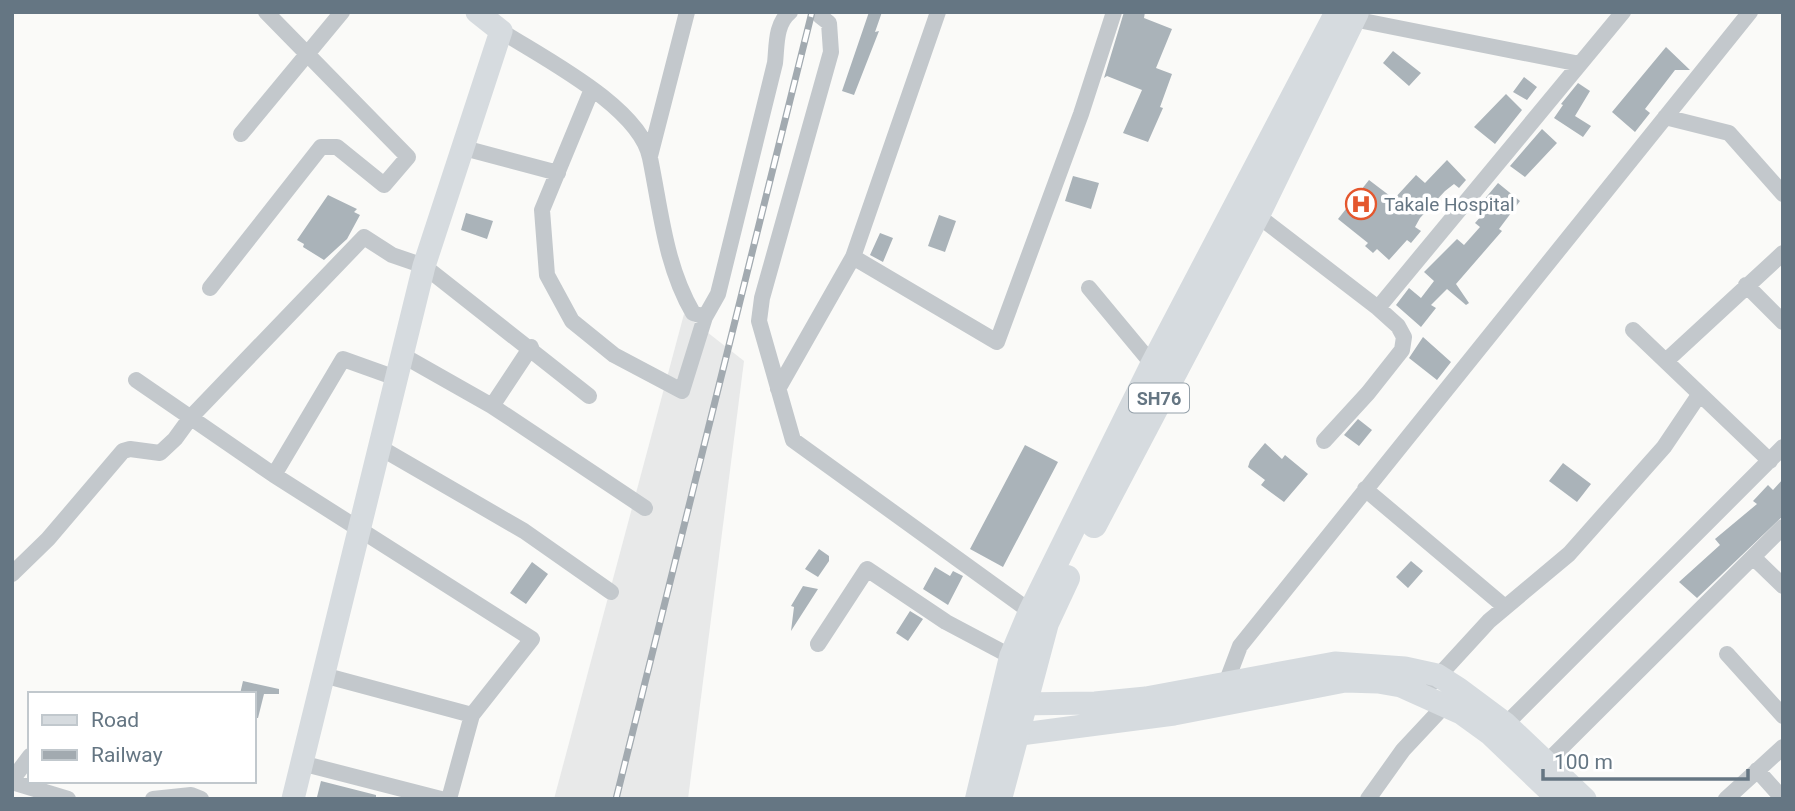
<svg xmlns="http://www.w3.org/2000/svg" width="1795" height="811" font-family="Roboto,sans-serif">
<rect width="100%" height="100%" fill="#fafaf8"/>
<!-- built -->
<path fill="#e8e9e9" d="M684,314l60,47 -56,438h-134z"/>
<!-- building -->
<path fill="#aab3b9" d="M869,12h13l-7,20 4,-1 -25,64 -12,-4z
M1124,12h21l-1,6 28,11 -16,39 16,6 -12,33 3,1 -15,34 -25,-9 19,-43 -35,-14 -3,2z
M1666,47l24,23h-15l-30,39 5,4 -15,19 -23,-20z
M1393,51l28,22 -12,13 -26,-23z
M1524,77l13,10 -10,13 -14,-8z
M1578,83l12,8 -15,25 16,10 -8,11 -29,-19 9,-13 -2,-1z
M1506,94l16,16 -27,34 -21,-17z
M1542,129l15,14 -32,34 -15,-11z
M1447,160l19,20 -7,8 -5,-4 -9,7 -25,27 -5,9 6,4 -10,12 -4,-3 -18,20 -12,-11 -4,4 -8,-7 3,-3 -30,-24 31,-39 25,19 22,-24 9,8z
M1073,176l26,7 -8,26 -26,-8z
M1498,183l22,18 -21,28 3,2 -46,53 13,19 -3,2 -19,-16 -16,16 5,3 -15,19 -25,-22 13,-17 12,10 13,-17 -10,-9 33,-33 7,6 16,-18 -5,-4 14,-16 -6,-6z
M328,195l29,14 -3,3 6,3 -13,24 -23,21 -21,-13 1,-3 -7,-4z
M466,213l27,8 -6,18 -26,-9z
M939,215l17,6 -11,31 -17,-6z
M880,233l13,5 -10,24 -13,-7z
M1423,337l28,25 -14,18 -28,-22z
M1358,419l14,11 -13,16 -15,-11z
M1265,443l17,16 3,-4 23,19 -24,28 -23,-17 4,-5 -17,-13 2,-6z
M1025,445l33,17 -55,105 -33,-18z
M1563,463l28,21 -14,18 -28,-21z
M1783,479v37l-86,82 -18,-16 41,-37 -5,-6 42,-35 -4,-3 15,-16 5,5z
M819,549l10,7v5l-11,16 -13,-8z
M1411,561l12,10 -15,17 -12,-11z
M532,562l16,12 -22,30 -16,-11z
M935,567l15,9 3,-5 10,5 -15,29 -25,-16z
M803,586l15,3 -27,42 3,-24 -3,-1z
M910,611l13,8 -15,22 -12,-8z
M243,681l36,8v5h-15l-6,24h-4v-24h-14z
M321,781l55,14v4l-59,-2z"/>
<g fill="none" stroke-linecap="round" stroke-linejoin="round">
<!-- street -->
<path stroke="#c3c8cc" stroke-width="16" d="M820,16l9,7 2,29 -69,246 -3,23 34,119 238,172
M1353,19l227,45
M501,31c42,27 139,76 149,127 11,53 15,107 43,155l12,4 13,-23 57,-231c2,-17 0,-39 15,-51
M592,89l-50,121 5,65 25,46 42,34 68,36 23,-74
M1665,117l64,16 54,61
M241,134l101,-122
M464,148l94,25
M650,156l37,-144
M1257,215l121,93 20,18 6,11 -2,13 -34,43 -44,48
M853,257l85,-245
M1746,285l37,37
M210,288l111,-141h16l47,38 24,-28 -142,-145
M1089,288l64,77
M1378,308l245,-296
M1633,330l137,131
M402,355l90,51 39,-59
M1667,360l116,-107
M396,378l-53,-19 -69,116 258,164 -60,76 -23,84
M136,380l138,95
M778,389l75,-132 144,85 84,-228 33,-102
M492,406l153,102
M379,447l145,84 87,61
M1365,489l140,118
M1753,557l30,29
M12,574l36,-35 75,-88 7,-2 30,4 15,-14 16,-22 173,-180 28,18 32,11 165,130
M818,644l49,-75 79,53 66,35
M1727,654l56,62
M323,675l149,40
M1433,682l56,-61 80,-67 95,-107 35,-52
M1226,683l14,-37 510,-634
M1506,724l277,-277
M1548,761l235,-234
M301,763l140,36
M1757,770l26,29
M12,780l18,-24
M12,782l56,17
M153,799l38,-4 10,4
M1368,799l35,-49 43,-46
M1726,799l57,-52"/>
<!-- secondary -->
<path stroke="#d6dbdf" stroke-width="23" d="M1008,704l87,-1 51,-5 189,-35 70,5 32,7 22,14 47,35 79,75
M999,737l175,-23 171,-33 33,1 23,4 60,27 29,21 68,65
M293,799l131,-533 77,-235 -24,-19"/>
<!-- primary -->
<path stroke="#d6dbdf" stroke-width="26" d="M1094,525l163,-310 99,-203
M978,799l34,-142 19,-45 122,-247 185,-353
M999,799l47,-176 21,-45"/>
<!-- rail casing -->
<g stroke="#a2aab0" stroke-width="7">
<path id="rail" d="M616,799l196,-787"/>
</g>
<!-- rail -->
<use href="#rail" stroke="#fff" stroke-width="4.5" stroke-dasharray="13" stroke-linecap="butt"/>
</g>
<!-- icons -->
<defs>
<g id="hospital-ring" transform="scale(1.575)"><circle r="9.5" fill="#fff" stroke="#e4572e" stroke-width="1.5"/><path d="M-5-5h3v3.5h4V-5h3V5h-3V1.5h-4V5h-3Z" fill="#e4572e"/></g>
</defs>
<g fill-rule="evenodd">
<use href="#hospital-ring" x="1361" y="204"/>
</g>
<g text-anchor="middle" dominant-baseline="central" stroke-width="7" stroke-linejoin="round" paint-order="stroke">
<!-- shield labels -->
<rect fill="#fff" stroke="#939fa8" stroke-width="2" x="1129" y="383.5" width="60" height="29" rx="5"/>
<g font-size="18" font-weight="bold" fill="#657683">
<text x="1159" y="398">SH76</text>
</g>
<!-- poi labels -->
<g font-size="19" fill="#657683" stroke="#fff" text-anchor="start">
<text x="1384" y="204">Takale Hospital</text>
</g>
</g>
<!-- border -->
<rect width="1795" height="811" fill="none" stroke="#657683" stroke-width="28"/>
<!-- legend -->
<rect x="28" y="692" width="228" height="91" fill="#ffffff" stroke="#c1c8cd" stroke-width="2"/>
<rect x="42" y="715" width="35" height="10" fill="#d6dbdf" stroke="#c1c8cd" stroke-width="2"/>
<text x="91" y="727" font-size="21" fill="#657683">Road</text>
<rect x="42" y="750" width="35" height="10" fill="#a2aab0" stroke="#c1c8cd" stroke-width="2"/>
<text x="91" y="762" font-size="21" fill="#657683">Railway</text>
<!-- scale -->
<path d="M1543 769v10h205v-10" fill="none" stroke="#657683" stroke-width="3.5"/>
<text x="1554" y="769" font-size="21" fill="#657683" stroke="#ffffff" stroke-width="5" paint-order="stroke">100 m</text>
</svg>
